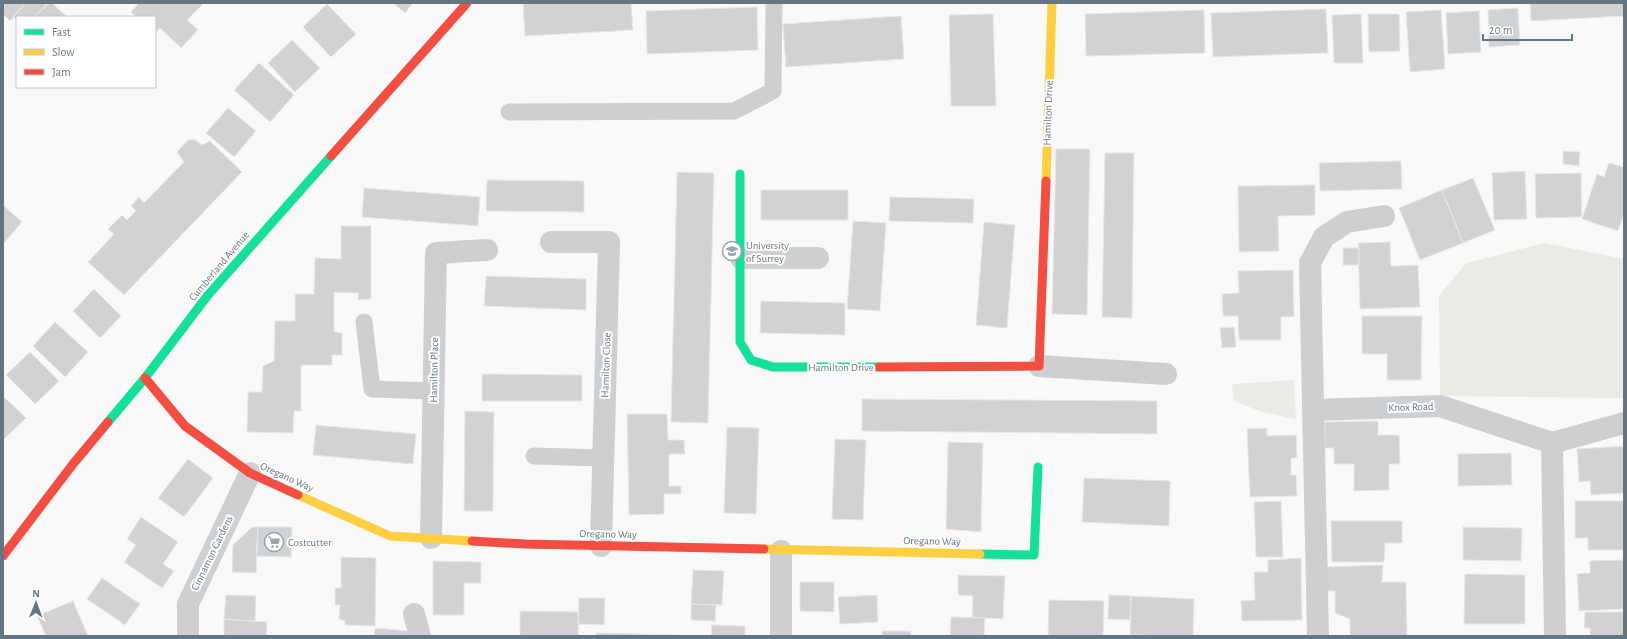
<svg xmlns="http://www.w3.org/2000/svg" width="1627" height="639" font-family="'Alegreya Sans',sans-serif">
<rect width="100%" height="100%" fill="#f9f9f9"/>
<!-- green -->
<path fill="#e8ebe6" d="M1545,243l79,16v139l-184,-2 -1,-100 27,-33z
M1294,380l2,39 -34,-7 -28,-11 -2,-17z"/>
<!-- building -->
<path fill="#d0d2d3" stroke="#e8e8e8" d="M3,3h23l-16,18 -7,-7z
M26,3h18l2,2 -12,12h-17v3l-4,-4z
M49,3h3l15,14h-33z
M139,3h65l-17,17 11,10 -17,18 -21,-20 -5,5v-16h-19l-5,-5z
M393,3h20l-8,10z
M523,3h108l2,27 -108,6z
M1530,3h94v13l-93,5z
M327,4l29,30 -25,23 -28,-30z
M757,7l1,43 -111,4 -1,-43z
M1518,8l2,37 -31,2 -1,-37z
M1326,9l2,44 -115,4 -2,-44z
M1204,10l1,43 -119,3 -1,-42z
M1441,10l4,59 -35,3 -4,-60z
M1479,11l2,41 -33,2 -2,-41z
M993,14l3,92h-45l-2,-91z
M1361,14l2,49h-29l-2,-48z
M1368,14h31l1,37 -31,1z
M901,16l3,43 -118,8 -3,-43z
M292,40l28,28 -25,24 -27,-29z
M259,63l35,32 -24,27 -36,-32z
M228,108l28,23 -22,26 -28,-24z
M194,139l8,6 8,-4 32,31 -118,123 -36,-33 26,-28 -6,-5 14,-14 5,5 9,-9 -5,-5 8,-9 5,6 40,-41 -7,-10 11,-12z
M1056,149h34l-3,166 -35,-1z
M1563,151l17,1 -1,14 -16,-2z
M1105,153h29l-2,165 -30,-1z
M1401,161l1,28 -82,2 -1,-28z
M1609,163l15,4v46l-6,18 -36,-12 15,-45 7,3z
M1525,171l2,48 -33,1 -2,-47z
M677,172l37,1 -6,250 -37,-1z
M1581,173l1,44 -46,1 -1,-44z
M1473,178l22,52 -32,13 -21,-53z
M487,180l97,1v31l-98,-1z
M1315,185v30l-37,1 1,35 -40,1 -1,-66z
M364,188l116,9 -2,29 -116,-9z
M761,190h87v30h-87z
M1442,190l21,53 -43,17 -21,-52z
M890,197l84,2 -1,24 -84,-2z
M3,205l19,17 -19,22z
M853,221l33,2 -6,88 -33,-2z
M984,222l31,3 -8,103 -31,-3z
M341,226h30v73l-13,1v-7l-24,-1v40l8,1v22h-10v10h-31v46h-7l-1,22 -46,-1 1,-40h14l1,-26 11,-5 1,-40h20v-27h19l1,-36 26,1z
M1390,242l1,24 27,-1 2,42 -60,2 -2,-66z
M1343,248h16v17h-16z
M1293,270l1,47h-13v23h-42l-1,-24h-15l-1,-22 17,-1 -1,-22z
M486,276l100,3v31l-102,-4z
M94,289l27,27 -21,22 -27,-27z
M761,301l84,2v32l-85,-2z
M1362,316h60l-1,64h-34v-26h-25z
M55,322l33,30 -23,25 -32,-31z
M1234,327l2,20 -14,1 -2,-20z
M30,352l29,29 -24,23 -29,-29z
M482,374l100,1v26h-100z
M3,396l23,22 -23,22z
M862,399l295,2v33l-295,-3z
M465,411l29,1 -1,99h-29z
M627,414h40l1,26h16l1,14h-16v32h12v8h-17v20l-35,1z
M1378,421v14h21l1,29h-11v26l-35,1v-27h-20v-16h-9v-26z
M316,425l100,9 -3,30 -100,-9z
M727,427l32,1 -3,86 -32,-1z
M1267,428v8l29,-1 1,23h-6v17h5l1,21 -47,1 -3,-68z
M835,439l31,1 -3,80 -31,-1z
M948,442l35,1 -2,89 -35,-3z
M1624,446v47l-33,2 -1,-14 -11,1 -2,-33z
M1511,453l1,32 -54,1v-32z
M188,459l25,19 -29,39 -26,-19z
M1084,478l86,3 -1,45 -87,-4z
M1281,501l2,56h-27l-2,-55z
M1575,501h49v49h-36v-12h-13z
M141,517l37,25 -15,22 11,7 -12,17 -38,-26 12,-17 -9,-6z
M1331,521h71v22h-17l-1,19h-52z
M252,527h6l-2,46 -24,-1 1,-27z
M258,527h34l-1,30 -35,-1z
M1463,527l59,1 -1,33 -58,-1z
M341,557l35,1 -1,68 -30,-1v-4l-6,-2 1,-14h-5v-17h6z
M1301,558l1,62 -60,1 -1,-20 14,-1 -1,-28h14v-12z
M1624,560v49l-45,2 -2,-37 13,-1v-12z
M433,561l48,1v21h-17v32h-31z
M1383,565l-1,17h24l1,54h-57v-17l-15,-6v-22h-12l2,-24z
M693,570l31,1 -2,34 -31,-1z
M1465,574l60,1v49h-61z
M958,575l47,1 -2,43 -31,-2 1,-21 -15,-1z
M102,578l38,26 -15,21 -38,-26z
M800,582h34v30l-34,-1z
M226,595l30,1 -1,25 -31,-2z
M877,595l1,27 -38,2 -2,-27z
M1109,595l22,1 -1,24 -22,-1z
M1131,596l63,3 -1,37 -63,-1z
M579,598h26l-1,27 -26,-1z
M1049,600l55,1 -1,35h-55z
M73,601l15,35h-42l-9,-20z
M691,604l25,1 -1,16 -24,-1z
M520,611l59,1 -1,24h-58z
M1585,612h39v24h-34v-8h-6z
M951,617l34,1 -1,18h-34z
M224,619l43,3 -1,14h-42z
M712,625l33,1v10h-34z
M375,628l35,3v5h-36z
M882,631h29v5h-29z
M596,633l83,2v1h-83z"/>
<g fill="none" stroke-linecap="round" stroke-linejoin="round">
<!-- lane -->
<path stroke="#cecfd0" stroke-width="17" d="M509,112l225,-1 39,-20 1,-88
M364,322l8,67 62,2
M534,456l69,2"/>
<!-- street -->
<path stroke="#cecfd0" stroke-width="22" d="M551,242h58l-8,304
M741,258h77
M1039,366l127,8
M1313,410l127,-4 112,37 72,-20
M1552,443l3,193
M431,538l5,-285 51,-3
M414,614l6,22
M188,636v-32l62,-131
M781,636v-85
M1318,636l-8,-373 14,-26 23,-15 37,-6"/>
<!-- fast -->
<path stroke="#16e098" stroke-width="9" d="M740,174v168l11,18 22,7h106
M108,422l37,-44 63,-83 123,-139
M980,554l54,1 4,-88"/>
<!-- slow -->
<path stroke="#ffcf43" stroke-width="9" d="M1046,181l6,-178
M298,495l92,41 82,5
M764,549l216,5"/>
<!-- jam -->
<path stroke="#f24e42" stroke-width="9" d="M331,156l136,-153
M879,367l160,-1 7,-185
M145,378l40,48 65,47 48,22
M472,541l53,3 239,5
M3,556l70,-92 35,-42"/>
</g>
<!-- icons -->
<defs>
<g id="university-ring" transform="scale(1)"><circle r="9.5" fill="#fff" stroke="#99a4ac" stroke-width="1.5"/><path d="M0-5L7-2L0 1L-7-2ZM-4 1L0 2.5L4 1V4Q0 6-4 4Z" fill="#99a4ac"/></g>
<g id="supermarket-ring" transform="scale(1)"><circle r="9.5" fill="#fff" stroke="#99a4ac" stroke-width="1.5"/><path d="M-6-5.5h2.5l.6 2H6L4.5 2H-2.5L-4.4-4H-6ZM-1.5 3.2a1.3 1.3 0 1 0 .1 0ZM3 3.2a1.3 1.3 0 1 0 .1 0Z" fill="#99a4ac"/></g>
</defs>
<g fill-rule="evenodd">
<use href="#university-ring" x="732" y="251"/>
<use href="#supermarket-ring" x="274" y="542"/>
</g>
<g text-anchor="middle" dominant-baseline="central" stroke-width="4" stroke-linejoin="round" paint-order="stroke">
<!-- street labels -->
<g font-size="11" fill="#657683" stroke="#fff">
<text transform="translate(1048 113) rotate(-88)">Hamilton Drive</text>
<text transform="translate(219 266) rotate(-50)">Cumberland Avenue</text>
<text transform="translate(606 365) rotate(-88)">Hamilton Close</text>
<text x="841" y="367">Hamilton Drive</text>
<text transform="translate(434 370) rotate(-89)">Hamilton Place</text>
<text transform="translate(1411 407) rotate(-2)">Knox Road</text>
<text transform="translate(287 477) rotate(24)">Oregano Way</text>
<text transform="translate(608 534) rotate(1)">Oregano Way</text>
<text transform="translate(932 541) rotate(1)">Oregano Way</text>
<text transform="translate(212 553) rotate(-64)">Cinnamon Gardens</text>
</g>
<!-- poi labels -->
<g font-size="11" fill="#657683" stroke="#fff" text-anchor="start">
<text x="746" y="245">University<tspan x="746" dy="13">of Surrey</tspan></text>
<text x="288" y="542">Costcutter</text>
</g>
</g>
<!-- border -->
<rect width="1627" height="639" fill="none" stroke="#657683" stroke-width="8"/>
<!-- legend -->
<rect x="16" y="16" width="140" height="72" fill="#ffffff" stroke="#c1c8cd"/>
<rect x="24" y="29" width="20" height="6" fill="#16e098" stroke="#c1c8cd"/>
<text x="52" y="36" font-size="12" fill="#657683">Fast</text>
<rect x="24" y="49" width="20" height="6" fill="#ffcf43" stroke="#c1c8cd"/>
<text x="52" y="56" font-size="12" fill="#657683">Slow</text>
<rect x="24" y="69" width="20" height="6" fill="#f24e42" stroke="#c1c8cd"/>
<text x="52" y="76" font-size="12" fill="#657683">Jam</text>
<!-- north arrow -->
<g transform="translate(36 603) rotate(1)" stroke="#ffffff" stroke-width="3" paint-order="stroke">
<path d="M0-3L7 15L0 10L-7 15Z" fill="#657683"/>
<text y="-6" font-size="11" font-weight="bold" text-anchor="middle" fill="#657683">N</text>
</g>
<!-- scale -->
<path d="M1483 34v6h89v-6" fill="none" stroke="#657683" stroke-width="2"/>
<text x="1489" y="34" font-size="12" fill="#657683" stroke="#ffffff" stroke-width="3" paint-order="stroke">20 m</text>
</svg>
